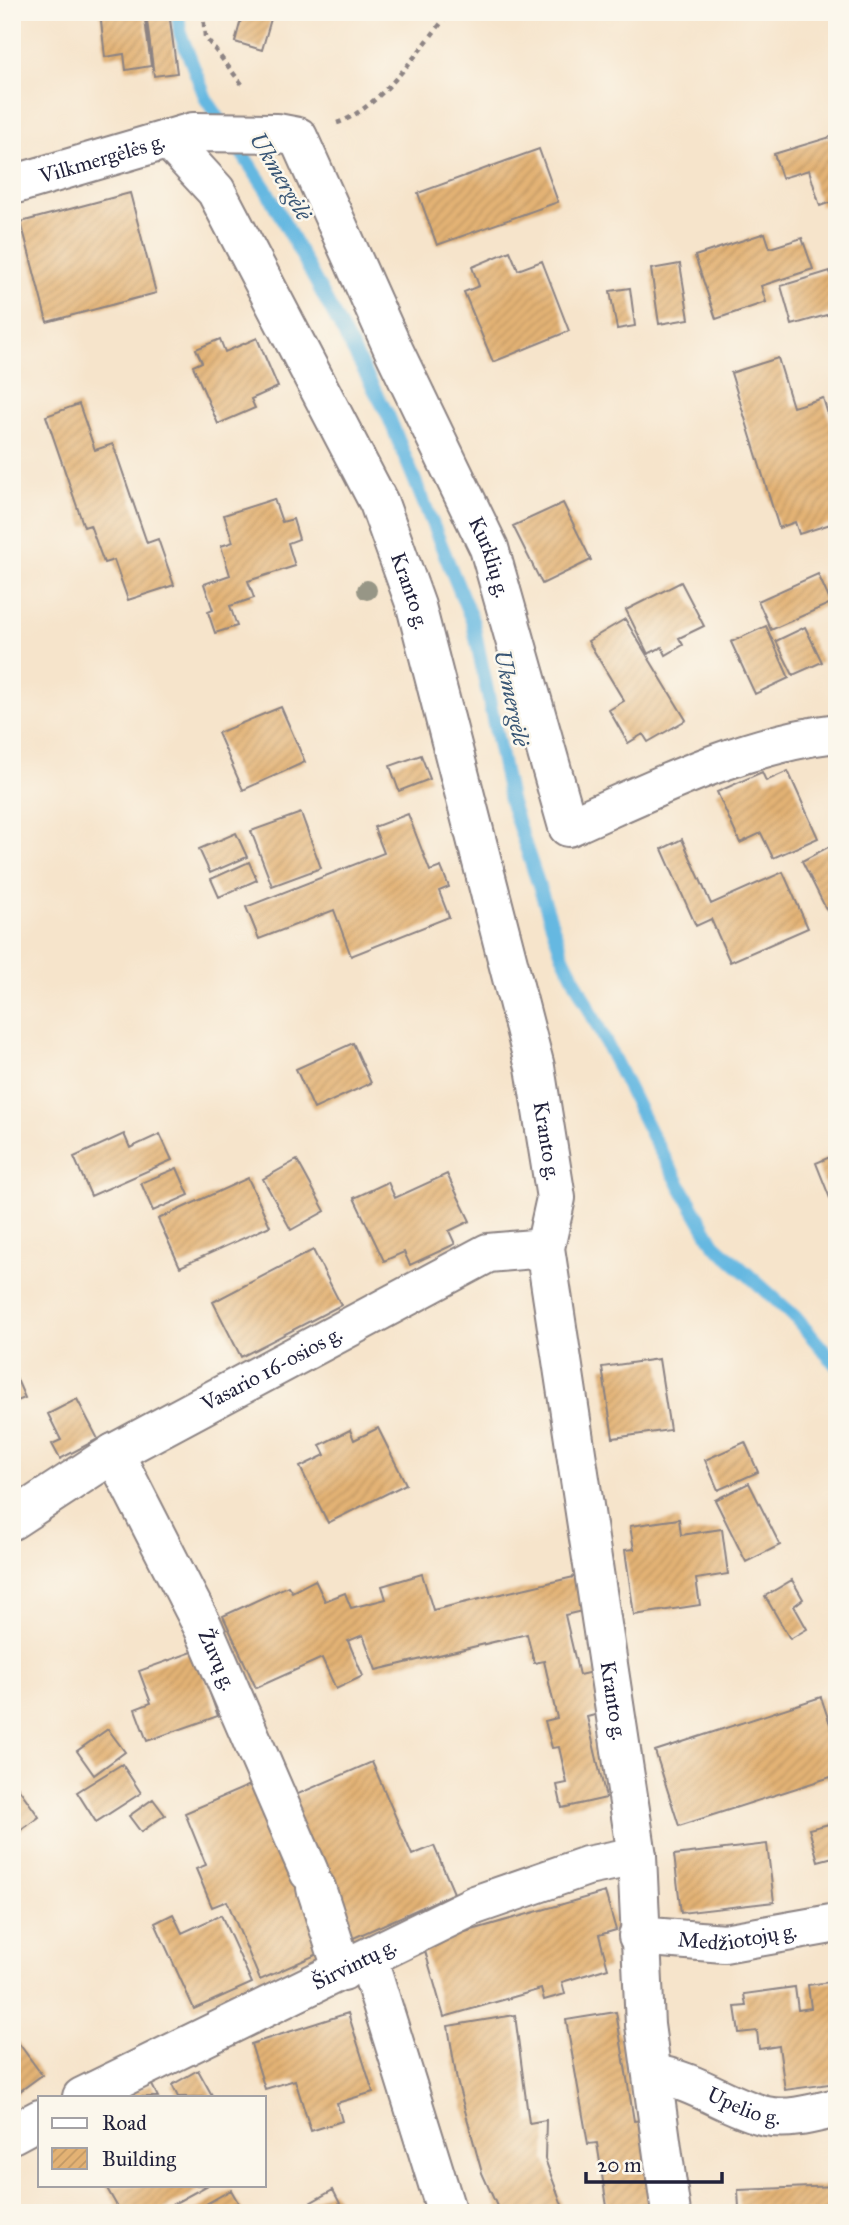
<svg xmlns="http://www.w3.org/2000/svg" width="849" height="2225" font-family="'IM FELL Great Primer',serif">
<defs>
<pattern id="building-hatch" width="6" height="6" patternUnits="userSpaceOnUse" patternTransform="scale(1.75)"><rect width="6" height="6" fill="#e3b274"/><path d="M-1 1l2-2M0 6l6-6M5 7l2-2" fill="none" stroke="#c29965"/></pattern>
</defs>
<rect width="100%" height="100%" fill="#fbf7ec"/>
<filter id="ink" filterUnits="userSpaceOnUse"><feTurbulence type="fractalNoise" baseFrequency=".0143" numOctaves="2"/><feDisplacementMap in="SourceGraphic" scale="14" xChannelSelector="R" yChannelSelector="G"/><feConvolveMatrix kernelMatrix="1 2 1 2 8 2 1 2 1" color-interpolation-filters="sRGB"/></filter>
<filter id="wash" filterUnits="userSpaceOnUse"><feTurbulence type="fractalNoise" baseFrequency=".00686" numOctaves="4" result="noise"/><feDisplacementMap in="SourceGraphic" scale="28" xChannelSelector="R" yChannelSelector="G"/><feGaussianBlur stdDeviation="1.57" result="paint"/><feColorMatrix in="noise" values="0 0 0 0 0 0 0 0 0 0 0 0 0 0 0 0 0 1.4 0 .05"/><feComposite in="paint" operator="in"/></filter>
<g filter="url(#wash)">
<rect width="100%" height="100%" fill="#f6e4cb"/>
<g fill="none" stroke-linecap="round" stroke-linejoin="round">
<!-- stream -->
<path stroke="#65b8e1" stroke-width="14" d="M178,12l2,21 26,66 61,92 121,224 85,208 37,177 52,154 91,184 61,106 81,73 42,49"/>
</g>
<g id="blocks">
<!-- building -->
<path fill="url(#building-hatch)" d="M100,12h44l7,54 -25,4 -2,-16 -19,3z
M146,12h23l8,61 -23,3z
M243,12h30l-11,38 -27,-8z
M837,135v65l-17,6 -11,-36 -27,8 -8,-24z
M539,149l19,53 -121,43 -19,-52z
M130,193l26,100 -109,29 -26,-100z
M765,233l5,15 32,-10 11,31 -52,17 5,16 -50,17 -21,-63z
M510,251l8,19 24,-9 27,70 -76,31 -29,-70 15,-6 -7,-19z
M680,264l9,55 -30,5 -8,-55z
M830,271l7,26v15l-45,13 -11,-39z
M630,288l5,38 -18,3 -7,-38z
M257,338l21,49 -27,12 4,9 -37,16 -25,-58 9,-4 -6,-13 24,-10 5,13z
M778,358l15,49 30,-9 14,46v78l-38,12 -4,-12 -16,6 -48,-155z
M79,404l16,46 18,-6 34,99 11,-4 16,46 -46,15 -14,-40 -10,3 -14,-38 -6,2 -38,-111z
M274,499l8,23 11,-3 6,20 -11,4 7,23 -47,15 6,17 -24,8 7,20 -22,7 -7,-21 5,-2 -9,-26 26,-9 -9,-29 12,-4 -9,-27z
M563,503l28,57 -49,24 -29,-58z
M818,574l13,29 -60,27 -13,-29z
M681,582l23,44 -25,12 4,7 -17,10 -4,-8 -14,7 -22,-44z
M625,619l61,101 -38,22 -5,-8 -15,9 -19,-33 15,-9 -36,-60z
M766,626l23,52 -34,16 -24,-52z
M805,627l17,35 -29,13 -17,-34z
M281,707l24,55 -62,28 -25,-57z
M421,755l9,24 -31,12 -9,-25z
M788,771l30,67 -45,20 -12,-25 -21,10 -23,-51 45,-20 4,9z
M301,813l20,55 -49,18 -21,-55z
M408,814l22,57 11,-4 8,20 -10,4 10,26 -98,39 -17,-46 -75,29 -13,-32 138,-54 -10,-26z
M236,833l11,24 -37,16 -11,-24z
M682,839l29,65 72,-32 25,56 -78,34 -19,-43 -15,7 -34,-77z
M830,846l7,13v47l-10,5 -25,-50z
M249,862l8,18 -38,17 -8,-18z
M353,1043l18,40 -57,26 -18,-40z
M124,1134l6,14 30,-14 12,26 -81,36 -17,-39z
M837,1154v62l-21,-53z
M297,1160l28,51 -34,19 -28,-51z
M177,1168l12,27 -36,16 -12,-28z
M447,1174l23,47 -21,10 6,13 -45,21 -6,-13 -20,9 -30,-63 34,-16 7,16z
M248,1178l22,48 -90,41 -22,-48z
M313,1250l28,55 -100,52 -28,-55z
M659,1359l11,71 -57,8 -11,-71z
M12,1368l13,30 -13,5z
M77,1399l21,40 -38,20 -8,-15 9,-4 -13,-26z
M378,1428l28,56 -78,39 -28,-56 25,-12 -5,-10 30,-15 4,10z
M745,1442l13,30 -40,18 -13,-30z
M749,1483l31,62 -34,17 -31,-62z
M679,1519l2,16 41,-6 6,45 -32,5 4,26 -66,10 -9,-65 9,-1 -4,-23z
M422,1574l11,36 145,-34 8,34 -21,5 14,60 22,-5 9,41 -23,6 19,81 -44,10 -5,-23 10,-2 -8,-36 -7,1 -7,-27 12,-3 -13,-57 -10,2 -7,-29 -151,36 -13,-35 -15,6 15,35 -27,13 -14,-31 -66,30 -33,-72 65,-30 4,6 23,-12 10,21 20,-8 6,15 35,-9 -4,-13z
M792,1580l11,19 -9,7 13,23 -17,10 -25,-43z
M195,1651l23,65 -71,25 -12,-32 16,-6 -12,-32z
M821,1697l16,48v30l-158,51 -24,-75z
M108,1729l17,23 -31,23 -17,-24z
M372,1762l40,93 22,-9 20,47 -194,87 -33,-79 -15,6 -16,-38 10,-4 -21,-52 72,-31 32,16z
M122,1764l19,29 -45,29 -19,-30z
M12,1779l27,38 -27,20z
M153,1799l12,16 -24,17 -12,-16z
M837,1822v34l-19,5 -9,-32z
M767,1844l7,58 -93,11 -7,-58z
M605,1892l11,38 -17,5 9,33 -46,14 3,12 -21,6 -3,-11 -97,28 -21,-73z
M173,1914l9,19 39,-18 31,68 -58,26 -39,-86z
M837,1981v102l-52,7 -6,-44 -20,3 -2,-18 -18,2 -4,-26 11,-1 -2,-12 51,-7 3,23 13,-2 -3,-23z
M616,2012l18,109 10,-1 16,93h-52l-11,-70 -9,1 -22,-124z
M348,2013l25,79 -36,11 5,18 -31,10 -16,-51 -30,9 -14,-45z
M515,2015l14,108 17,-3 -1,39 20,54h-65l-18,-40 -25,-92 -9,-55z
M12,2034l30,41 -30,22z
M198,2070l15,27h-35l-6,-12z
M151,2083l7,14h-33z
M105,2185h103l-51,28h-36z
M837,2186v27h-107l-1,-5h10l-1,-18z
M231,2190l13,23h-54z
M333,2190l12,23h-53z"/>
</g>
</g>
<g filter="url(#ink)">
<use href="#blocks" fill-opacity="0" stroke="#8c8383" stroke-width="2"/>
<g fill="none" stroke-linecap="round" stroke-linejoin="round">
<!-- minor casing -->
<g stroke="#8c8383" stroke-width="42">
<g id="minor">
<path id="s1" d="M168,139l48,52 163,312 37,103 119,461 21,131 -11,50 92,608 8,169 26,188"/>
<path id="s2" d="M12,185l181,-53 84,1 21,4 96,214 95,197 79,279c86,-38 174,-83 269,-94"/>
<path id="s3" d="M114,1453l89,174 106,245"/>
<path id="s4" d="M12,1520l102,-67 374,-200 57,-5"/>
<path d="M316,1888l27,83"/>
<path id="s5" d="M638,1936l86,7 113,-20"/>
<path d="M368,1959l79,254"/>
<path id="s6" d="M654,2074c43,7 74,33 112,42 23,5 49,-3 71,-8"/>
<path id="s7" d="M82,2097l393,-192 112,-39 50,-10"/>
<path d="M12,2134l28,-15"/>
</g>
</g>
<!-- path -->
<path stroke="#8c8383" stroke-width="4.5" stroke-dasharray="5 5" stroke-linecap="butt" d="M203,12l2,25 40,51
M337,123c43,-14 84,-76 113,-111"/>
<!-- minor -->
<use href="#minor" stroke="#fff" stroke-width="38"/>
</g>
<!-- trees -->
<circle fill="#979686" cx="367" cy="590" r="10"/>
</g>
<g text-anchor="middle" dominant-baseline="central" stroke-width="5" stroke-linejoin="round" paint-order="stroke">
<!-- street labels -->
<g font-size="21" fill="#22223b" stroke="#fbf7ec">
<text stroke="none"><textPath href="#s2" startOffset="94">Vilkmergėlės g.</textPath></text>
<text stroke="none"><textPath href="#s2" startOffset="756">Kurklių g.</textPath></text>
<text stroke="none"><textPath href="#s1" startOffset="516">Kranto g.</textPath></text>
<text stroke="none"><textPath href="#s1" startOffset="1083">Kranto g.</textPath></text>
<text stroke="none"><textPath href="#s4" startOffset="301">Vasario 16-osios g.</textPath></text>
<text stroke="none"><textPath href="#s3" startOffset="231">Žuvų g.</textPath></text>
<text stroke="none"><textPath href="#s1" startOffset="1650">Kranto g.</textPath></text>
<text stroke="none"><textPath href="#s5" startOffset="100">Medžiotojų g.</textPath></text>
<text stroke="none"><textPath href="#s7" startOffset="303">Širvintų g.</textPath></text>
<text stroke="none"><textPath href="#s6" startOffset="96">Upelio g.</textPath></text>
</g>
<!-- water labels -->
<g font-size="23" font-style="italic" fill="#395675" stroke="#fbf7ec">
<text transform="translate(281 176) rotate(59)">Ukmergėlė</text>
<text transform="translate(512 698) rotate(78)">Ukmergėlė</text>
</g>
</g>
<!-- margin -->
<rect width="849" height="2225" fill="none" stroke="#fbf7ec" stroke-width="42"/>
<!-- legend -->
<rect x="38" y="2096" width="228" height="91" fill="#fbf7ec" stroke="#a4a2a5" stroke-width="2"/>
<rect x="52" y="2118" width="35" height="10" fill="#ffffff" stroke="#a4a2a5" stroke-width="2"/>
<text x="102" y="2130" font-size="21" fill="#22223b">Road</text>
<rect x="52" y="2148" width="35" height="21" fill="url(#building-hatch)" stroke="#a4a2a5" stroke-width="2"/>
<text x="102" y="2166" font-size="21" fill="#22223b">Building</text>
<!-- scale -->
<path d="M586 2172v10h136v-10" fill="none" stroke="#22223b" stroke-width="3.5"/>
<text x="597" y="2172" font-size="21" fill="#22223b" stroke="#fbf7ec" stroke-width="5" paint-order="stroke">20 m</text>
</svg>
